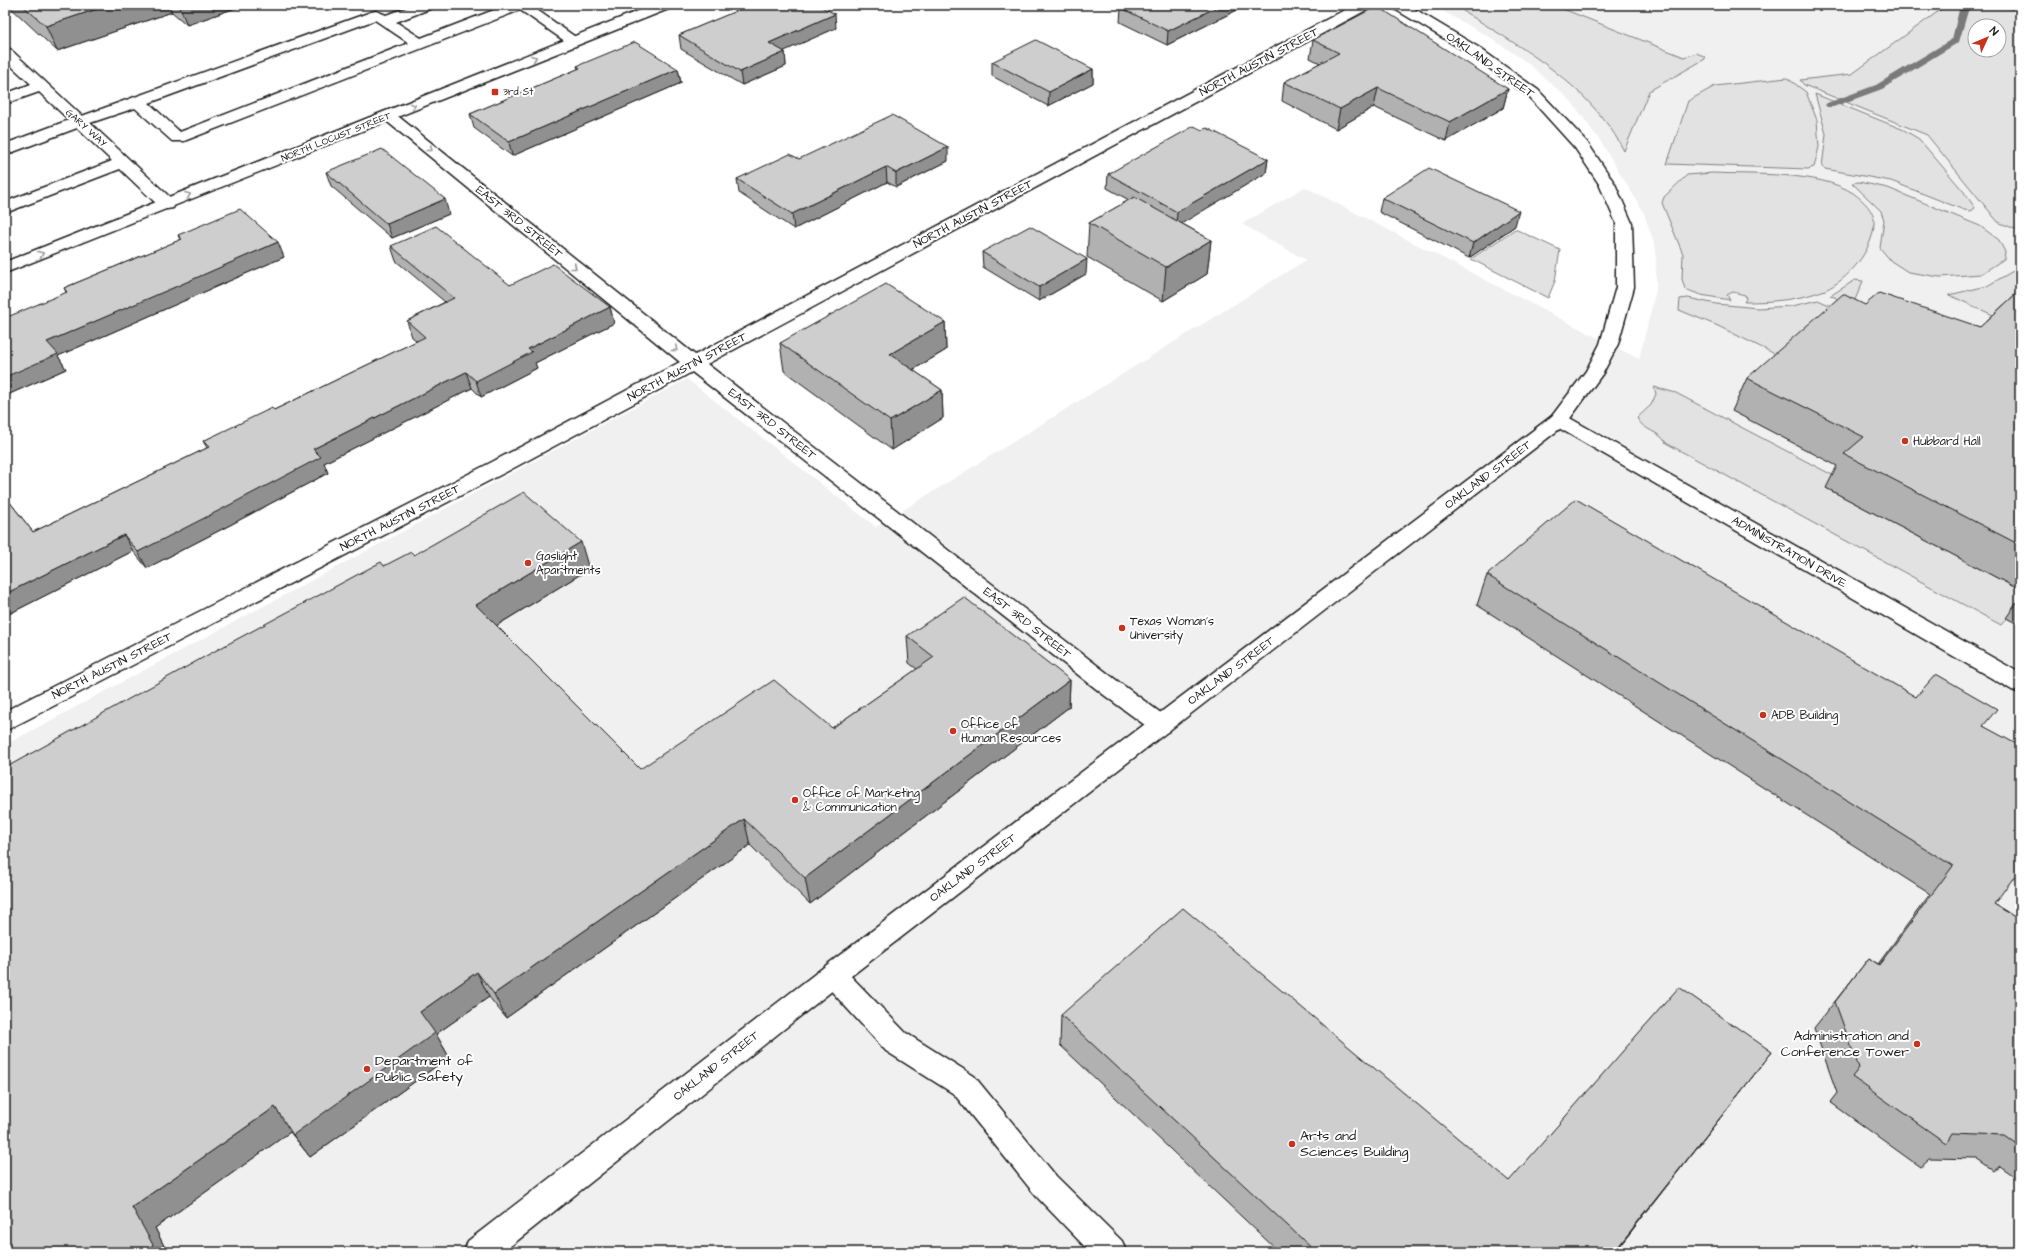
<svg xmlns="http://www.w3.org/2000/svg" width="2025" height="1257" font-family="'Architects Daughter',sans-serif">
<rect width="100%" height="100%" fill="#fff"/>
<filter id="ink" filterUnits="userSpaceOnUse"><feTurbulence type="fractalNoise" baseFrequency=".025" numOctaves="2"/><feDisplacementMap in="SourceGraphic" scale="8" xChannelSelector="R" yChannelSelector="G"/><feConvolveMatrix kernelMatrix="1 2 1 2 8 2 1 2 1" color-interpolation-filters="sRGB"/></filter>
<g filter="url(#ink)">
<!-- built -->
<path fill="#f0f0f0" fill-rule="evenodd" d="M1432,5h588v1247h-2015v-507l682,-366 189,148 430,-267 -64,-36 63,-37 334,172 17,-69v-41l-13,-38 -42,-69 -30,-41 -42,-37 -38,-26zM1975,26h24v24h-24z"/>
<!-- green -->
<path fill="#e2e2e2" stroke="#7f7f7f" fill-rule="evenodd" d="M1454,5h99l131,52 12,-4 8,3 1,3 -56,32 -25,60c-6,-11 -12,-22 -20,-31 -40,-52 -97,-80 -150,-115z
M1947,5h73v226l-22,-9 -71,-87 -123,-50 -4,-5 52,-6zM1975,26h24v24h-24z
M1787,78l19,14 11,28 2,27 -5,20 -6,2 -141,-5 21,-63 27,-15z
M1815,94l89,36 15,9 45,53 11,16 -4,3 -7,-1 -73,-29 -66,-12 -3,-2 4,-33z
M1713,173c40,2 106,-2 140,20 10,7 22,18 21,31 -1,26 -26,56 -49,66 -26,10 -53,12 -81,12l2,-3 -1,-4 -12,-3 -6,3 3,5 -29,-5 -16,-6 -3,-10 1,-25 -21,-51 2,-6 23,-22z
M1859,182l29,6 92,38 19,14 6,12 -1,7 -23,15 -41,3 -32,-5 -17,-11 -11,-13 4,-28 -3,-9 -29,-28z
M1515,229l45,21 -5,31 -7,17 -77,-39z
M2020,267v38l-16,15 -55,-25 38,-9z
M1855,280l8,1 -14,33 -60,47 -71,-35 -39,-16 1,-11 8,-1 28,6 42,4 34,-2 26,-6 11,5 7,1 4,-3 -5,-6 -5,-1z
M1654,387l22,6 162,85 -12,10 194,102v13l-19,22 -335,-182c-6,-12 -23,-12 -29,-25l14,-13 5,-11z"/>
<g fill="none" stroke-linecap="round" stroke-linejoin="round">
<!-- stream -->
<path fill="#7a7a7a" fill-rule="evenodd" d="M1965,5h11l-8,6 -9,31 -77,47 -49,18h-6l-2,-2 2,-2 49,-18 76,-46 7,-29z
M1997,5h23v6l-21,-4z"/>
<!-- service casing -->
<g stroke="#1c1c1c" stroke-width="3">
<path id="service" d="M414,5h20l-2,3 -36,14 25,16 86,-33h20l-2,3 -341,133h-12l-37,-33 -45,15 83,77 2,4 -2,4 -6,1 -6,-1 -41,-39 -115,44v-11l107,-41 -35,-33 -72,27v-11l64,-24 -30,-28 -34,12v-10l26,-10 -26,-24v-12l5,1 72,67 289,-104 5,-1 10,4zM375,20l34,23 -229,89 -31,-29z
M833,963l9,4 64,66 68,43 82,100 66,65 4,11h-36l-54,-56 -82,-102 -68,-43 -62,-68 -4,-8 4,-8z"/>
</g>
<!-- minor casing -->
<g stroke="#1c1c1c" stroke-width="3">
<path id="minor" d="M513,5h17l51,36 -2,3h-10z
M1354,5h18l-2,3 -663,356 413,319 49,36 4,6 -4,6 -8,3 -8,-3 -49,-36 -412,-323 -186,100 -501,259v-20l487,-249 188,-100 -296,-243 -3,-3 3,-3h10l301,242z
M1400,5h20c-4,6 -13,8 -20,6l-2,-3z
M1559,414l7,2 454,257v20l-8,-3 -460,-266 -3,-4 3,-4z"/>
</g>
<!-- tertiary casing -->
<g stroke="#1c1c1c" stroke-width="3">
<path id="tertiary" d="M1391,5h17l70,42 60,43 49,52 28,42 17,39 2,64 -16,57 -15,29 -37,51 -724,559 -339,269h-39l4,-11 356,-274 728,-551 34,-45 14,-27 16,-57v-64l-17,-39 -24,-36 -47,-52 -60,-43 -75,-45z"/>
</g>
<!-- secondary casing -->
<g stroke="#1c1c1c" stroke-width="3">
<path id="secondary" d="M653,5h20l-2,3 -666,265v-11z"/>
</g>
<!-- service -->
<use href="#service" fill="#fff" fill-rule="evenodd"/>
<!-- minor -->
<use href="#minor" fill="#fff" fill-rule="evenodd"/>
<!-- tertiary -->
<use href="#tertiary" fill="#fff" fill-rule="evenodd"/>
<!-- secondary -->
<use href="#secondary" fill="#fff" fill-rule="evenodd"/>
</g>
<!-- wall -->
<path fill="#b1b1b1" stroke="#1c1c1c" d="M8,5h236l-57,20 -15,-13 -115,39z
M744,5h74l18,23 -53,23 2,1 1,14 -44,19 -61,-36 -2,-14 65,-27z
M1127,5h118v1l-78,39 -47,-23 1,-14z
M1313,40l195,49 -5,19 -57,33 -72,-34 -38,22 -54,-28 2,-19 36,-19 -10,-5z
M992,62l101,7v14l-45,23 -56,-30z
M577,66l101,3 3,14 -169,73 -38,-28 -4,-14 108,-45z
M1202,130l66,29 -2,14 -85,50 30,17 -4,34 -44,27 -76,-44 2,-34 40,-23 -22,-12 1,-14z
M799,159l149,2 -52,26 -9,-5 -93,47 -55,-36 -2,-14z
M326,172l123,42 -57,24 -61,-52z
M1382,198l133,28 -46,32 -90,-46z
M178,235l106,22 -89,39 -137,60 8,13 -61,27 61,-104 -2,-4 116,-48z
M391,246l119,39 100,22 4,16 -79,40 2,5 -56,29 -9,-9 -148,75 4,10 -98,52 -83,43 -14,-17 -128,65v-120l28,36 174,-84 -4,-7 71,-31 143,-69 -5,-4 -5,-16 38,-19 -49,-41z
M982,252l104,22 -47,27 -56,-34z
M2020,290v300l-194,-102 11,-22 -105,-55 15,-33 118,-73 115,22z
M945,322l1,28 -33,20 29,20 1,28 -51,32 -108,-79 -4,-28z
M414,555l175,14 -93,57 144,143 192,-41 85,-59 -8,-6 -2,-27 163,44 -1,27 -259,197 -60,-59 -244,173 -17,-21 -53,37 13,23 -139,100 -20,-25 -135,96 12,24h-162l379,-686z
M1487,575l429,122 68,29 10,178 26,16v260l-20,-14 -6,5 -17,-12 -47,-1 -10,9 -90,-65 7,-9 -23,-65 55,-70 9,6 52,-70 -453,-289z
M2020,598v27l-14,-7z
M1061,1015l448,166 240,-100 -134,171h-336l-219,-207z"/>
<!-- shaded-wall -->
<path fill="#909090" stroke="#1c1c1c" d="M109,5h60l3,7 -115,39 -11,-25z
M179,5h65l-57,20z
M1221,5h24v1l-78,39 1,-14z
M835,14l1,14 -65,29 -2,-14z
M785,52l1,14 -44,19 -2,-13z
M678,69l3,14 -169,73 -3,-14z
M1093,69v14l-45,23 1,-14z
M1378,88l-4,19 -38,22 4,-20z
M1508,89l-5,19 -57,33 4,-19z
M948,147v14l-52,26v-14z
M1268,159l-2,14 -90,54 1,-15z
M886,167l1,15 -93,47 -2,-15z
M445,199l4,15 -57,24 -5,-14z
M1519,211l-4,15 -46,32 4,-15z
M1211,240l-4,34 -44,27 3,-34z
M278,242l6,15 -89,39 -137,60 8,13 -61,27v-19l42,-35z
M1087,259l-1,15 -47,27v-14z
M610,307l4,16 -79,40 2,5 -56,29 -5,-16 52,-32z
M945,322l1,28 -54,32 -2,-28z
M466,372l6,16 -148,75 4,10 -98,52 -83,43 -9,-16 175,-103z
M942,390l1,28 -51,32 -2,-29z
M124,535l9,16 -128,65v-22z
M581,542l8,27 -103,63 -10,-27z
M1070,680l-1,27 -259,197 -5,-26z
M744,819l6,26 -244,173 -12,-24z
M477,972l12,25 -53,37 13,23 -139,100 -17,-22 127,-123z
M1772,1052l-157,200h-1z
M275,1107l18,23 -138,98 12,24h-25l-10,-45z"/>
<!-- building -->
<path fill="#cecece" stroke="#1c1c1c" d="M22,5h87l-63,21z
M745,5h73l17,9 -66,29 16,9 -45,20 -61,-37 69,-29z
M1127,5h94l-53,26 -47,-23z
M1377,6l131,83 -58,33 -72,-34 -38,21 -56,-27 55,-29 -26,-13z
M1036,40l57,29 -44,23 -57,-30z
M635,42l43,27 -169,73 -39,-28 110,-46 -3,-2z
M892,115l56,32 -52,26 -10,-6 -94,47 -55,-35 53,-25 9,5z
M1194,126l8,4 5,-2 61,31 -91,53 -69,-38z
M382,149l63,50 -58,25 -61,-52z
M1429,168l90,43 -46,32 -91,-45z
M1134,197l77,43 -45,27 -77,-44z
M240,209l38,33 -89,39 -142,61 11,12 -53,23v-59l62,-26 -3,-4 118,-49 -4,-4z
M436,226l74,59 43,-21 57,43 -82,42 4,3 -56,29 -10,-9 -153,77 8,8 -99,52 -84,43 -14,-17 -119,59v-98l28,36 176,-85 -6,-6 69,-33 2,2 151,-73 -18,-16 47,-23 -63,-52z
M1030,226l57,33 -48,28 -57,-35z
M886,284l59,38 -55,32 52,36 -52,31 -110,-78z
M2020,290v255l-176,-91 20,-17 -117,-59 96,-84 22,11 14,-12 101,34z
M524,492l57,50 -105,63 164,164 134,-89 58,48 102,-71 -27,-21 57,-39 106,83 -265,198 -61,-59 -250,175 -17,-22 -57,40 15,21 -142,102 -18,-28 -143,100 21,38 -11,7h-137v-484l208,-116 168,-90 3,4 27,-14 3,3z
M1576,499l340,198 20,-23 61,35 -14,17 37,20v123l-26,35 26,16v226l-16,-11 -52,-2 -6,10 -94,-66 7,-9 -24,-66 34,-44 10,7 74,-99 -466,-291z
M1183,908l326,273 170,-194 93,65 -158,200h-298l-255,-237z"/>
<!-- one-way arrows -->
<defs><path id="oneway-chevron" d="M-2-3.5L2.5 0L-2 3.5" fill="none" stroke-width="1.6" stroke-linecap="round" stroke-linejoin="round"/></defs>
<g stroke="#999">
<use href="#oneway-chevron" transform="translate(534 58) rotate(-22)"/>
<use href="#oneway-chevron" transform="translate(413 106) rotate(-22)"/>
<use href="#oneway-chevron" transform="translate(430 149) rotate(39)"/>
<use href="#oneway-chevron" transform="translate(188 195) rotate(-22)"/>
<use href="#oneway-chevron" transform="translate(41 254) rotate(-22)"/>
<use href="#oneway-chevron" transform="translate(574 267) rotate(39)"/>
<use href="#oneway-chevron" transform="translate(675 349) rotate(39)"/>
</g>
</g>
<!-- markers -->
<g fill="#c8321e" stroke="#fff" stroke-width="1.5">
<rect x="491" y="88" width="8" height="8" rx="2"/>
<circle cx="1905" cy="441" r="4"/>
<circle cx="528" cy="563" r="4"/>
<circle cx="1122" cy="628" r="4"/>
<circle cx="1763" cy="715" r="4"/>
<circle cx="953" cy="731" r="4"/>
<circle cx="795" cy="800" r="4"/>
<circle cx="1917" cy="1044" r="4"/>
<circle cx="367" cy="1069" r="4"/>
<circle cx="1292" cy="1144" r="4"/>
</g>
<g text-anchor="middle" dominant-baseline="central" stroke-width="4" stroke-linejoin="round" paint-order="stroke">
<!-- far-poi labels -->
<g font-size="10" fill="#1c1c1c" stroke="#fff" text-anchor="start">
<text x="503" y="92">3rd St</text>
</g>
<!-- far-street labels -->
<g font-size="10" fill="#1c1c1c" stroke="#fff">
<text transform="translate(86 128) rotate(42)">GARY WAY</text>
<text transform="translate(336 137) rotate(-22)">NORTH LOCUST STREET</text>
</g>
<!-- street labels -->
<g font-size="12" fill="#1c1c1c" stroke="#fff">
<text transform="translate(1259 62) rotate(-28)">NORTH AUSTIN STREET</text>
<text transform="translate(1490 65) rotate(35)">OAKLAND STREET</text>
<text transform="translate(973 214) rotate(-28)">NORTH AUSTIN STREET</text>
<text transform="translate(519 222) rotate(39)">EAST 3RD STREET</text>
<text transform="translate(687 367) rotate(-28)">NORTH AUSTIN STREET</text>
<text transform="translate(772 424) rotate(38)">EAST 3RD STREET</text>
<text transform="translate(1488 475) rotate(-37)">OAKLAND STREET</text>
<text transform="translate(400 518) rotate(-27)">NORTH AUSTIN STREET</text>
<text transform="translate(1789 552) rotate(30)">ADMINISTRATION DRIVE</text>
<text transform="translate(1027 623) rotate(38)">EAST 3RD STREET</text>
<text transform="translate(112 666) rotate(-27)">NORTH AUSTIN STREET</text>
<text transform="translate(1231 671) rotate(-37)">OAKLAND STREET</text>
<text transform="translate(973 868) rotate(-37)">OAKLAND STREET</text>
<text transform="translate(716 1066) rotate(-38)">OAKLAND STREET</text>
</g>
<!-- poi labels -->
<g font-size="12" fill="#1c1c1c" stroke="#fff" text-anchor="start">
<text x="1913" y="441">Hubbard Hall</text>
<text x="536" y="556">Gaslight<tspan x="536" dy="14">Apartments</tspan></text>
<text x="1130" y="621">Texas Woman's<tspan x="1130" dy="14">University</tspan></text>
<text x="1771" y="715">ADB Building</text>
<text x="961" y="724">Office of<tspan x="961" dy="14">Human Resources</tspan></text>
<text x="803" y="793">Office of Marketing<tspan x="803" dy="14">&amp; Communication</tspan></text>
</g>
<!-- near-poi labels -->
<g font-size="14" fill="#1c1c1c" stroke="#fff" text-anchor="start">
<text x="1909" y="1036" text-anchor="end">Administration and<tspan x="1909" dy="16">Conference Tower</tspan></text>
<text x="375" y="1061">Department of<tspan x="375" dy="16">Public Safety</tspan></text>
<text x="1300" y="1136">Arts and<tspan x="1300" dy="16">Sciences Building</tspan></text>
</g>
</g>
<!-- margin -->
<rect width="2025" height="1257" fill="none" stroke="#fff" stroke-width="20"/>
<rect x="10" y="10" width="2005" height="1237" fill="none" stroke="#1c1c1c" stroke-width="1.5" filter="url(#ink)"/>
<!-- north arrow -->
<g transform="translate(1987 38) rotate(46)"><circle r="19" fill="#ffffff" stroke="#a4a4a4"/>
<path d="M0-3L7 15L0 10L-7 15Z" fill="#c8321e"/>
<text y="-6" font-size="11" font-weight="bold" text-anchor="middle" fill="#1c1c1c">N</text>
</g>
</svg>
